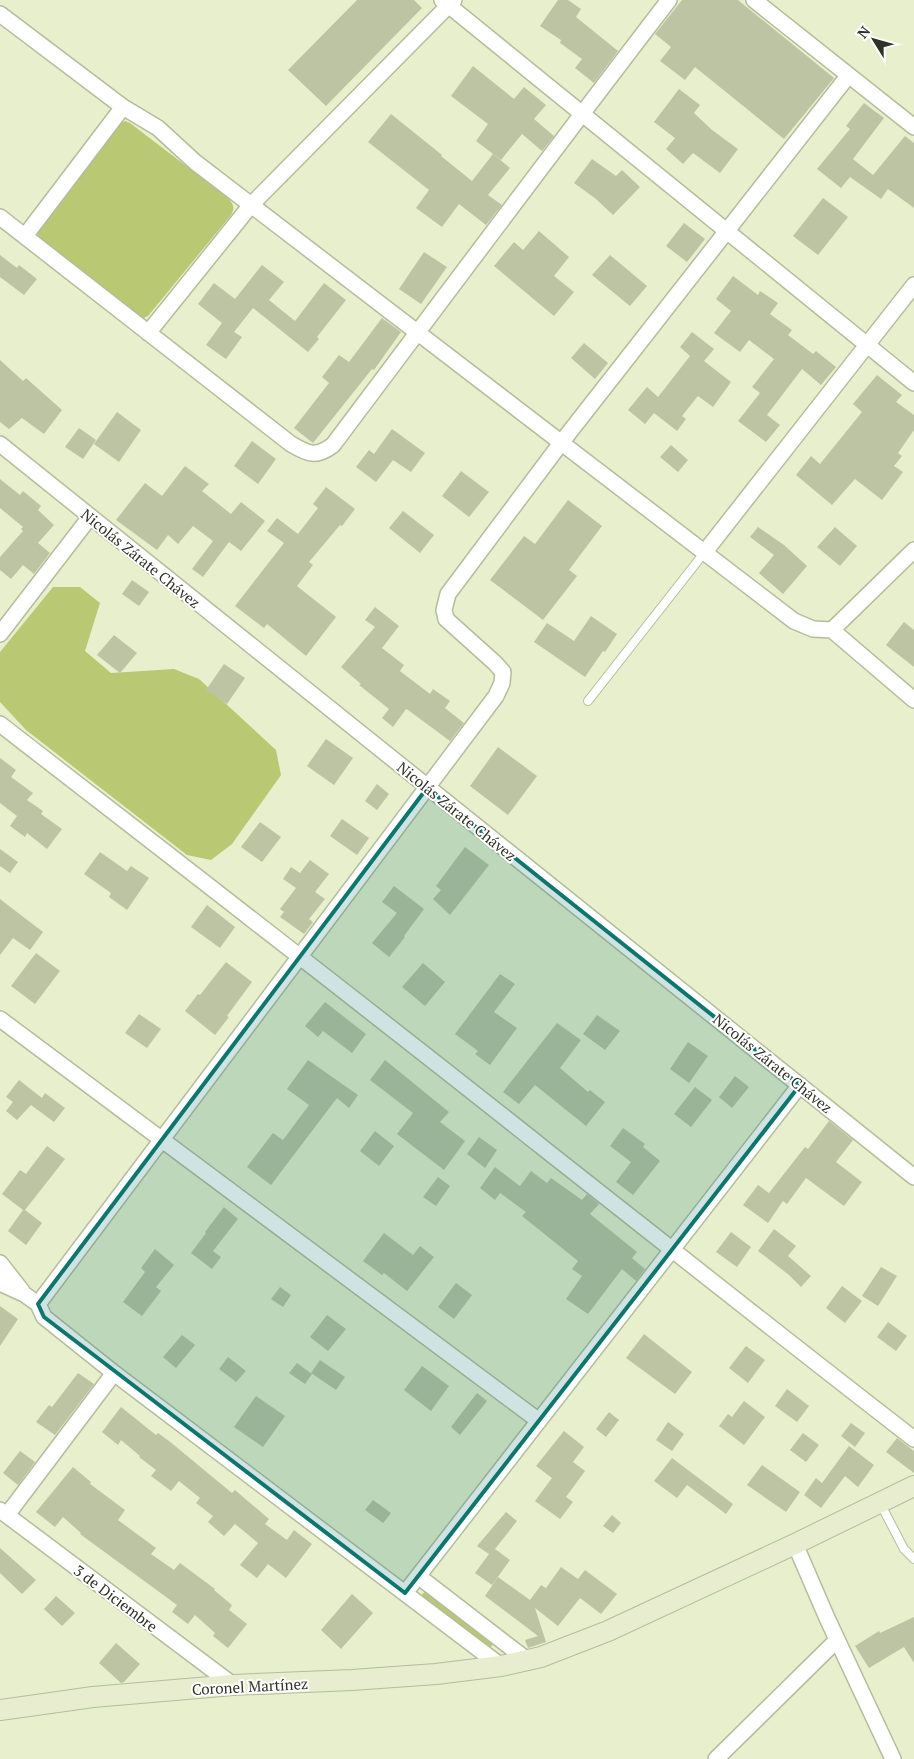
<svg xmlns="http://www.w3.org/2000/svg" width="914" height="1759" font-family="'PT Serif',serif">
<rect width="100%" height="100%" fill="#e8efcd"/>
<!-- green -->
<path fill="#b9c872" d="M125,121l5,2 98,75c6,7 7,10 3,17l-83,101 -4,2h-4l-101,-78 -2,-4 1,-5 80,-106z
M53,587h27l20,16 -15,48 26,22 63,-4 25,10 77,71 5,25 -49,69 -21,16 -24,-5 -161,-125 -26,-28v-50z
M426,1591l67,52 -2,4 -2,1 -66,-50 -1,-4z"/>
<!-- building -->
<path fill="#bdc4a4" d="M357,0h57l8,8 -96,98 -38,-36z
M558,0h10l13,9 -5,8 42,34 -24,32 -19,-15 7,-9 -22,-16 1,-3 -21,-14z
M682,0h56l96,78 -50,61 -89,-72 -10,13 -25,-19 11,-14 -16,-13z
M473,66l41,33 10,-12 22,18 -12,14 20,17 -12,15 -20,-17 -21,26 -25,-19 12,-17 -37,-28z
M679,89l21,16 -6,8 18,17 26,19 -18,24 -27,-20 -10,11 -17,-15 9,-11 -21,-16z
M864,103l20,15 -31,41 20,16 32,-39 9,7v65l-26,-19 -7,10 -31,-22 -9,11 -24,-19 33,-40 -4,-3z
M391,114l51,41 -1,1 31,25 21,-27 17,14 -22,27 14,10 -16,20 -27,-21 -17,23 -26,-19 13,-18 -61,-48z
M592,159l24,17 6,-6 18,17 -27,28 -17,-16 -22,-16z
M823,198l25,19 -30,38 -25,-19z
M684,223l21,16 -18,23 -21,-16z
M539,231l30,26 -15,19 20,16 -20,24 -60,-50 20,-24 9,8z
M424,252l23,15 -26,37 -22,-15z
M0,255l17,13 2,-3 18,14 -13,16 -24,-18z
M610,255l37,31 -17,20 -38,-31z
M262,265l22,17 -15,18 26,21 29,-38 22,17 -29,37 2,2 -11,13 -55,-44 -19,24 8,5 -16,22 -20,-14 16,-22 -24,-19 16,-21 21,16z
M733,276l25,19 2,-4 18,12 -8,11 22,16 -4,5 25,19 3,-3 20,16 -15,18 -19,-16 -35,46 13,10 -14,17 -28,-21 22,-28 -8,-6 22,-28 -25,-19 -9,12 -26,-19 17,-22 -15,-12z
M382,318l19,14 -27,38 -2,-1 -59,74 -19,-15 35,-45 -7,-6 17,-22 10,7z
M692,332l22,17 -10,12 27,21 -18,25 -15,-11 -16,20 4,3 -9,12 -23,-18 -9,11 -17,-14 19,-23 11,10 32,-41 -10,-9z
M584,343l24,20 -13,16 -24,-21z
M0,360l23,21 3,-3 36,32 -18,24 -22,-16 -13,11 -9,-7z
M877,375l25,20 -6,7 18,13v15l-16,23 4,3 -8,10 9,6 -21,28 -27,-21 -23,26 -36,-30 15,-19 9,8 42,-52 -9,-8z
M117,412l24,18 -22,32 -25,-18z
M79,428l17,12 -13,19 -18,-12z
M392,429l33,24 -14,19 -18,-12 -17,22 -20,-15 13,-17 5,4z
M252,441l24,18 -18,25 -24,-18z
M671,445l17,15 -10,12 -18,-15z
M185,466l24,18 -7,7 29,23 10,-12 24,19 -24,30 -12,-9 -26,35 -11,-8 21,-28 -20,-15 -15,18 -10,-9 -11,15 -41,-30 29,-37 17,13z
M461,471l28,21 -20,25 -27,-21z
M0,479l20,16 3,-4 18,15 -3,4 16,15 -16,18 12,10 -16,21 -11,-9 -12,14 -11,-9v-13l23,-26 -2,-2 2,-2 -23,-19z
M326,487l29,22 -13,17 -2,-1 -31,37 4,3 -16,21 39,31 -30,39 -39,-32 -3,4 -29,-22 49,-63 -17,-12 10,-13 21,16 20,-26 -5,-4z
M568,500l34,26 -33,44 8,6 -34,44 -53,-40 34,-44 11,8z
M403,511l31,24 -14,18 -31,-25z
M758,527l26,18 23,21 -24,28 -24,-21 15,-18 -24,-18z
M835,527l22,19 -17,20 -23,-19z
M132,580l17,12 -10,14 -17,-12z
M375,607l24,19 -17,22 22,17 -4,6 30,23 3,-5 17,12 -5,7 19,15 -14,18 -42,-31 -2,-1 -13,18 -11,-9 7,-9 -30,-24 2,-1 -20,-17 34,-40 -10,-7z
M591,616l26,18 -12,18 -2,-1 -18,26 -51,-35 13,-19 27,18z
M904,622l10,8v37l-28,-22z
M114,635l23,18 -17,20 -23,-18z
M224,664l21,14 -18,26 -21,-14z
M326,739l27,19 -19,27 -27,-19z
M498,747l39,29 -29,39 -38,-29z
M0,758l16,12 -5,7 22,16 -6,7 16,11 -2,3 21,15 -15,20 -20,-16 -2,4 -15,-11 7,-10 -17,-13z
M377,784l12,10 -12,16 -12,-9z
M342,819l27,19 -12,17 -27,-19z
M260,822l21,15 -19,25 -21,-15z
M465,847l24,18 -39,50 -17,-16 8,-9 -5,-4z
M0,849l18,13 -8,11 -10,-7z
M100,852l27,19 4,-5 18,12 -22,32 -18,-13 2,-4 -27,-19z
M310,860l19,14 -14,18 10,7 -16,20 4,3 -9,12 -24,-17 4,-5 -4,-3 16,-21 -13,-9 8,-12 9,6z
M394,886l30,23 -20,27 1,1 -16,20 -17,-14 25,-30 -15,-11z
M0,899l43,33 -13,18 -17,-12 -13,17z
M207,905l28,22 -15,21 -29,-21z
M36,953l24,18 -25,33 -24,-18z
M226,962l26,20 -25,34 2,1 -14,18 -30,-24 13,-17 2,1z
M423,963l22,19 -20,24 -23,-19z
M500,974l15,10 -21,28 23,16 -27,37 -15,-11 3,-3 -23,-17z
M325,1002l41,32 -14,19 -29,-22 -5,6 -13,-11z
M139,1014l22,15 -14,19 -22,-15z
M597,1015l23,16 -15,19 -22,-16z
M557,1023l24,17 -21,28 28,24 2,-2 15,12 -19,24 -51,-41 -16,19 -16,-12z
M688,1042l20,14 -19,27 -19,-14z
M308,1060l50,35 -9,13 -12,-10 -66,87 -24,-18 26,-34 10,7 26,-35 -22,-16z
M385,1060l64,52 -9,10 25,19 -21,29 -47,-36 16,-21 -43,-33z
M735,1076l14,11 -17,21 -13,-11z
M19,1080l23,18 3,-5 20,15 -11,14 -23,-17 -14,15 -11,-9 7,-9 -7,-5z
M695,1087l17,13 -21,27 -17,-13z
M829,1121l24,19 -17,22 26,20 -18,24 -38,-28 -19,26 -4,-3 -15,22 -25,-18 15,-20 11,8 36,-46 3,2z
M623,1128l22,16 -2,3 17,14 -27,34 -17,-13 15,-20 -21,-16z
M375,1131l19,15 -15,20 -19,-15z
M479,1137l18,13 -12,18 -18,-14z
M47,1146l18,13 -40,51 17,13 -16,22 -18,-14 15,-21 -21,-16 18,-24 6,4z
M495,1167l25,19 11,-15 16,12 4,-5 31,22 5,-6 12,10 -9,10 47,38 -5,6 13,11 -9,12 -14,-12 -34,45 -22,-15 16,-23 -10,-7 6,-8 -56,-45 4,-4 -26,-19 -5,7 -15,-12z
M438,1177l12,9 -14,20 -13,-9z
M224,1207l14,12 -25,32 8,6 -9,12 -21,-16 15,-20 -1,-1z
M774,1229l22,17 -8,10 23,20 -10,11 -12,-12 -31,-24z
M731,1232l20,15 -14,20 -21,-15z
M384,1233l29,22 7,-9 14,11 -27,34 -23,-18 -2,2 -19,-14z
M155,1249l19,16 -18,22 5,4 -19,25 -19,-14 22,-30 -4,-4z
M881,1267l16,9 -19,30 -16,-10z
M456,1283l16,12 -18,24 -16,-12z
M842,1286l20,15 -17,22 -19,-15z
M280,1287l11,8 -8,12 -12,-8z
M0,1306l18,13 -18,27z
M327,1315l19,14 -18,22 -18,-14z
M888,1322l19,14 -11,15 -19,-14z
M644,1334l48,38 -17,22 -49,-36z
M182,1335l13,10 -19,23 -13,-11z
M746,1346l19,14 -17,23 -19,-15z
M228,1357l18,14 -10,11 -17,-13z
M320,1360l25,17 -9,13 -25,-17z
M297,1363l15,11 -7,10 -16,-11z
M422,1366l27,20 -18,25 -27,-21z
M78,1373l16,11 -39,51 -19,-13 13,-17 3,2z
M787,1389l22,17 -12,16 -22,-16z
M477,1393l10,8 -27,34 -9,-8z
M256,1396l29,20 -22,31 -29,-20z
M744,1401l21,16 -21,28 -25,-19 9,-12 4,3z
M121,1407l35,28 2,-2 11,8 63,52 3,-3 34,29 -4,5 22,16 7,-10 18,14 -26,34 -18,-14 -11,14 -17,-13 18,-22 -23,-19 -11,12 -16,-14 5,-6 -17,-13 4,-5 -21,-17 -8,10 -20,-15 5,-6 -17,-13 1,-1 -19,-16 -3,5 -16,-13z
M609,1412l10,8 -13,17 -10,-8z
M668,1422l16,12 -12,17 -16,-11z
M851,1423l14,10 -10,14 -14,-11z
M564,1431l20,16 -11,15 12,9 -19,26 7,5 -13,17 -25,-18 17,-23 -16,-12z
M803,1433l16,12 -13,17 -16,-12z
M897,1438l17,13v22l-28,-21z
M849,1446l25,19 -16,22 -13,-11 -24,32 -17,-13 12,-17 6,5z
M20,1451l15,11 -17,23 -15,-12z
M672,1458l61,46 -7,10 -39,-29 -10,13 -23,-17z
M762,1465l38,27 -14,20 -39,-27z
M73,1467l18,15 -1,2 35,26 -7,10 38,28 -5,6 23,16 6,-7 35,26 -1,1 18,15 -3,5 18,14 -19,24 -15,-12 2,-3 -20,-18 -7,9 -16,-12 5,-7 -97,-71 1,-1 -18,-16 -8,10 -19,-15z
M373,1500l18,13 -8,10 -18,-13z
M506,1512l11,9 -22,28 15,11 -18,25 -17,-12 14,-19 -12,-8z
M612,1515l9,8 -8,10 -10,-7z
M0,1548l36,32 -14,14 -22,-21z
M561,1567l17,12 7,-9 32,24 -16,20 -21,-16 -22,28 -23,-18 11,34 -18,6 -3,-8 13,-4 -53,-40 13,-19 32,23 11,-15 5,3z
M352,1594l21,19 -32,36 -20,-19z
M56,1596l19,17 -13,13 -18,-17z
M914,1617v46l-10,-16 -35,21 -14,-22 24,-15 1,2z
M116,1643l24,21 -16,18 -3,1 -22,-20z"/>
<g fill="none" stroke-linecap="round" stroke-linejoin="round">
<!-- lane casing -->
<g stroke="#b5bc9c" stroke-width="10">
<path id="lane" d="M588,701l116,-148
M880,1503l24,46 10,10"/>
</g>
<!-- street casing -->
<g stroke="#b5bc9c" stroke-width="18">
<path id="street" d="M442,0l472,383
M754,0l160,127
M0,14l123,93 35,21 37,34 599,459 19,8 19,1 82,70
M0,217l291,227c17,10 25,14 42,1 112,-149 223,-298 336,-445
M25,236l98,-129
M148,333l103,-128 203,-205
M0,444l914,733
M704,553l210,-268
M832,630l82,-80
M0,634l90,-117
M0,724c183,142 366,283 547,427 122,96 244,193 367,288
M0,1019l539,402
M0,1263l22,28
M0,1283l24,11 14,10 6,13 70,56 387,293
M38,1304l458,-608 6,-13 1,-11 -8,-9 -49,-44 -2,-9 4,-16 113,-151 287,-367
M0,1510l233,175
M7,1515l107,-142
M795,1544l32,74 66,141
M418,1576l109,84
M405,1593l395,-508
M716,1759l121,-119"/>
</g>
<!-- secondary casing -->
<g stroke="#b5bc9c" stroke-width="22">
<path id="secondary" d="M0,1710l93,-13 140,-12 119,-5 84,-6 65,-8 40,-9 67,-26 187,-87 119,-58"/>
</g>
<!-- lane -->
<use href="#lane" stroke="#fff" stroke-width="8"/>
<!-- street -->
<use href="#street" stroke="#fff" stroke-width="15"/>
<!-- secondary -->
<use href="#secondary" stroke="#e8edd0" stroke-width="20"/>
</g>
<!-- marked area -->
<path fill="#0f766e" fill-opacity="0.2" stroke="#0f766e" stroke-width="4" stroke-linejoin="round" d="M427,788l373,297 -395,508 -361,-276 -6,-13z"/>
<g text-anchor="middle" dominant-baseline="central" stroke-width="4" stroke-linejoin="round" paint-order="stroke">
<!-- street labels -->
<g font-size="15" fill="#2f3225" stroke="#fff">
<text transform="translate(141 558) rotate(39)">Nicolás Zárate Chávez</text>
<text transform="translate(457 811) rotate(39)">Nicolás Zárate Chávez</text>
<text transform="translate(773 1063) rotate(39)">Nicolás Zárate Chávez</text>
<text transform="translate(116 1598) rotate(37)">3 de Diciembre</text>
<text transform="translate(250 1686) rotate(-3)">Coronel Martínez</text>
</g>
</g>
<!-- north arrow -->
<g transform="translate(874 40) rotate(307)" stroke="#ffffff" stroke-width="4" paint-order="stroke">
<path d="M0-4L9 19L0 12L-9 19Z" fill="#2f3225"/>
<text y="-8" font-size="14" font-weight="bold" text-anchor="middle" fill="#2f3225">N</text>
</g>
</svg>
